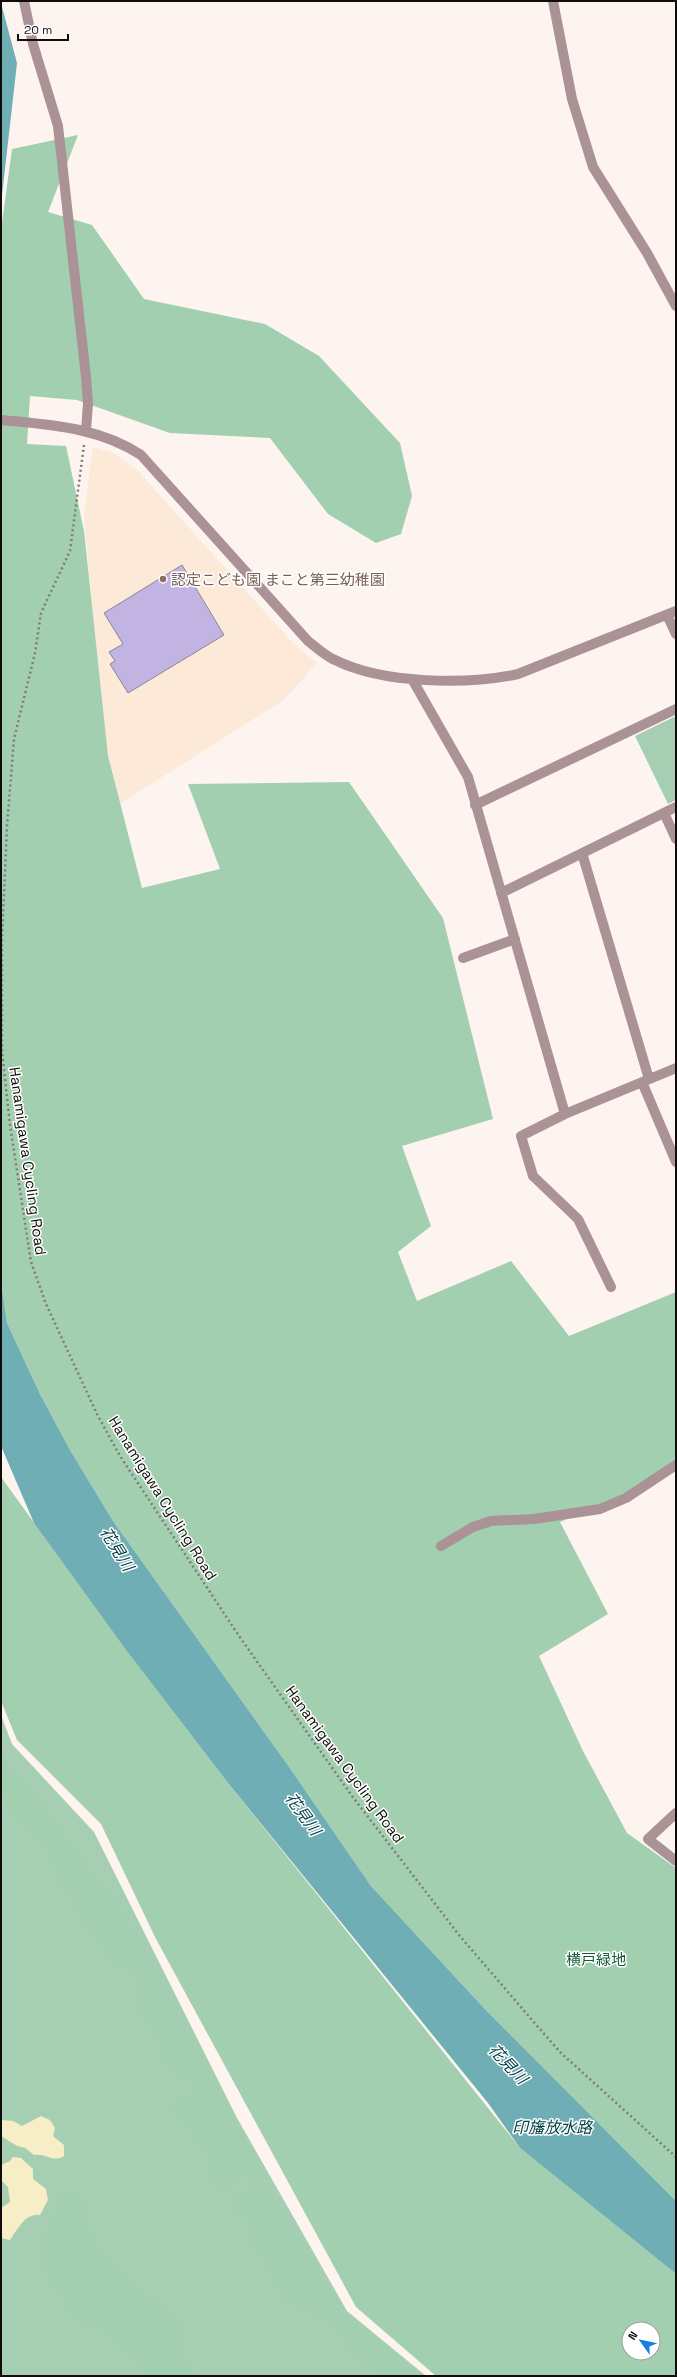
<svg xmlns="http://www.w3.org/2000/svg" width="677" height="2377" font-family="'Space Grotesk','Noto Sans JP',sans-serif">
<rect width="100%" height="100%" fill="#fdf4ef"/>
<!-- education -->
<path fill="#fce9d8" d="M93,447l19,5 25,18 157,174 23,19 -32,36 -167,106 -15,-76 -19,-214z"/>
<!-- green -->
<path fill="#a6ceb3" d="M676,716v84l-8,4 -33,-68z
M1,1715l11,29 82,88 143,286 110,193 79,65h-425z"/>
<!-- forest -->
<path fill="#a1cfaf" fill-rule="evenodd" d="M78,135l-30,77 44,13 52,74 121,25 54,32 81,87 12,53 -11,38 -25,9 -48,-29 -58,-76 -100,-5 -93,-33 -47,-4 -3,48 39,2 18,85 24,225 34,132 78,-19 -32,-85 161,-2 94,136 50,201 -91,27 29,80 -33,26 19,49 94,-40 58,75 107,-44v173l-21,17 -95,40 48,92 -69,42 44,95 44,82 49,35v333l-193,-194 -112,-121 -84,-122 -174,-243 -43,-71 -30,-56 -33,-71 -6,-41v-1052l11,-81z
M1,1477l125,173 102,133 292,365 156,126v102h-240l-80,-69 -200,-368 -55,-115 -84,-84 -16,-39zM629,2329h24v24h-24z
M1,1748l8,19 33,37 21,33 6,2 23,40 18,11 157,289 -9,4 -12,-11 -10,6 -8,12 -17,-8v-26l-2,-7 -10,-2 -4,-20 -11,-5 -12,-12 8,-11 13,-1 2,-10 -7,-13 -18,-3 -9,-15 -1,-18 -6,-10 -12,-10 -5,-25 4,-12 -13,-17 -13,-2c-11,-16 -18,-33 -34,-44l-4,-18 -21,-25 -2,-20 -42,-40 -11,-26z
M266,2184l76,126 80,66h-44l-19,-17 -29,-40 -43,-18 -12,-17 -2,-11 -21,-28 1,-27 -20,-8v-10l11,-9z
M62,2196h17l9,20 2,21 27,35 14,12 29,20 21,22 -2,34 21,16h-56l-1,-12 -24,-17 -12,-19 -26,-4c-20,-24 -32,-47 -42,-76l11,-20z"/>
<!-- sand -->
<path fill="#f7edc7" d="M41,2116l9,4 5,8 -2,8 11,9v11c-12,7 -17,-3 -30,-1l-9,-7 -8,-2 -16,-10v-16l12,1 9,5z
M13,2157l8,1 12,11v10l13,10 2,11 -8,15c-15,-2 -22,14 -30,25l-9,-2v-30l9,-6 -2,-15 -7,-7v-15l9,-4z"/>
<!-- water -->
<path fill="#6faeb5" d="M1,3l16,60 -16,141z
M1,1282l6,41 33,71 30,56 43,71 174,243 84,122 112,121 193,194v73l-156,-126 -32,-45 -260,-320 -102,-133 -92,-127 -33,-77z"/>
<!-- building -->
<path fill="#c2b4e2" stroke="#8a8790" d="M182,565l42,70 -96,58 -18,-29 5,-3 -6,-9 14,-8 -19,-31z"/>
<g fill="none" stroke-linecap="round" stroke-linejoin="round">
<!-- path -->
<path stroke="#817b78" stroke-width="2.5" stroke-dasharray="2 3" stroke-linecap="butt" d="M84,445l-14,106 -29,62 -6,40 -21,86 -7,87 -5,114v111l8,74 21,137 15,42 51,110 23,42 119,180 113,160 107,139 73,85 29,33 115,104"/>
<!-- minor -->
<path stroke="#aa9297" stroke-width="10" d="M24,1l9,43 25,82 28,251 2,27 -2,26
M553,1l19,98 21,68 54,86 29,53
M1,420c50,5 97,7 140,35l167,186c8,6 17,15 27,19 48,24 132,25 183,14l158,-63
M667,615l9,19
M412,679l56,98 97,337
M475,805l201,-96
M664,813l12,26
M582,853l67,226
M501,893l175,-86
M463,958l52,-19
M642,1082l34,80
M611,1287l-33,-68 -45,-43 -12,-40 44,-22 111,-46
M441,1546l32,-19 18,-6 43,-2 66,-10 26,-11 50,-33
M676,1813l-28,26 28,22"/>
</g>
<!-- markers -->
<circle fill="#8d6e63" stroke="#fff" stroke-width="1.5" cx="163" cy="579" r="4"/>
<g text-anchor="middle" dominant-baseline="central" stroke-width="3" stroke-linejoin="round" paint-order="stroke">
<!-- education labels -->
<g font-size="15" fill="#785e54" stroke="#fff" text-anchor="start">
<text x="171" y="579">認定こども園 まこと第三幼稚園</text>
</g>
<!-- street labels -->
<g font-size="15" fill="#0f0c0a" stroke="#fff">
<text transform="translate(28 1161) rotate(82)">Hanamigawa Cycling Road</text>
<text transform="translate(163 1498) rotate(58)">Hanamigawa Cycling Road</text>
<text transform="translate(345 1764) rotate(54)">Hanamigawa Cycling Road</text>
</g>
<!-- park labels -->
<g font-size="15" fill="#125c36" stroke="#fff">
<text x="596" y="1959">横戸緑地</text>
</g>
<!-- water labels -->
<g font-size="16" font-style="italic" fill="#003e44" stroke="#fff">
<text transform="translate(117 1549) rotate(58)">花見川</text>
<text transform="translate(303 1814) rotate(54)">花見川</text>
<text transform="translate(508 2064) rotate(47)">花見川</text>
<text x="552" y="2127">印旛放水路</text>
</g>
</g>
<!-- border -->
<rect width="677" height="2377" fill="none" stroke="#0f0c0a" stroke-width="4"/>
<!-- north arrow -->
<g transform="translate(641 2341) rotate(303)"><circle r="19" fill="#ffffff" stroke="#9f9e9d"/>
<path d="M0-3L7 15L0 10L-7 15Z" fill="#177ee6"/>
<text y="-6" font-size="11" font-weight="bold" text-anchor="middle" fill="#0f0c0a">N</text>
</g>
<!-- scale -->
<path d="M18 34v6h50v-6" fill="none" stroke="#0f0c0a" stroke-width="2"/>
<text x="24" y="34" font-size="12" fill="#0f0c0a" stroke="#ffffff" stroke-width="3" paint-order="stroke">20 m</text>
</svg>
